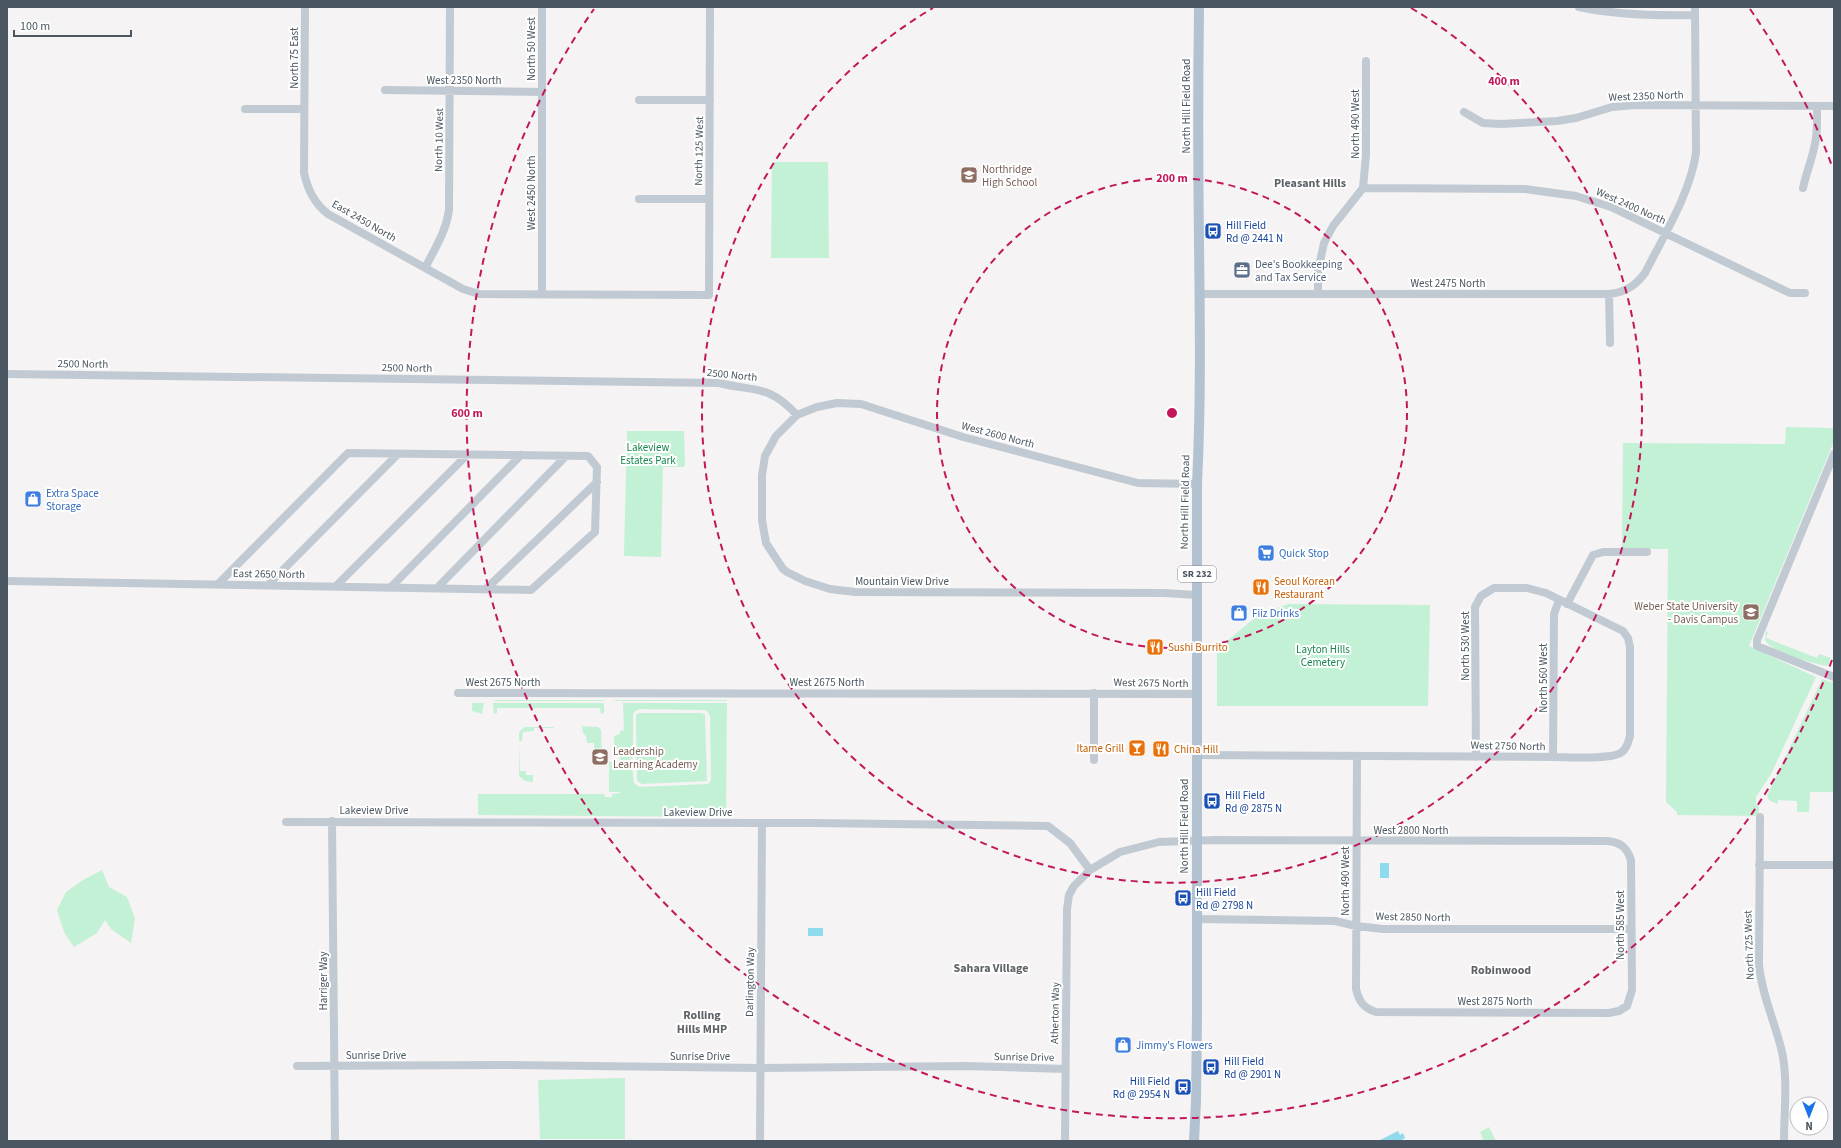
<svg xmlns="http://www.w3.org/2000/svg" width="1841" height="1148" font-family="'Source Sans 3',sans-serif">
<rect width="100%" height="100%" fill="#f5f3f3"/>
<!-- green -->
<path fill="#c3f1d5" d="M772,162h56l1,96h-58z
M1786,427l48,1v13l-85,205 67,31 -45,97 -15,23v7l3,3v9l-82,-1v-3l-11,-10 2,-253h-46l1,-106 162,1z
M627,431h57l1,34 -2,2h-20l-2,90 -37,-1z
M1288,604l142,1 -2,101h-211v-64h9l31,-26z
M1766,631l2,1 -2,6 51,20 2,-4 12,4 -3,8c-15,-2 -55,-13 -63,-26z
M1822,679l12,4v109h-24l-1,20h-12v-11l-19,-1v4l-8,-3 -3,-5z
M495,700h107l2,1h-110z
M616,700h111v1h-113z
M472,703h12l-2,11 -10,-3z
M493,703h111v10l-3,1 -1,-6h-103v5l-3,1z
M623,703h104l-1,114 -248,-2v-21h126l1,3h7v-3l8,-1v-29h9l3,2 2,17 5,4 69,-3 3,-4 -1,-64 -3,-5 -4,-1 -63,-1 -5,2 -2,4v42l-3,3h-10v-8h-6v-16l6,-2v-3l4,-1z
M639,713h63l3,2 2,66 -65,3 -5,-3 -1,-66z
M582,726l16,1 3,3 1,27h-8v-14h-7l-1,-7 -3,-3z
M525,727h29l-1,1h-19v3l-11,1 -1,9h-3v-9z
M519,744l1,27h6v4h7v7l-8,-1 -6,-5z
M609,762h11v30h-11z
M102,870l7,17 18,10 8,22 -4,24 -20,-14 -6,-9 -8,13 -23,14 -10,-15 -7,-22 9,-18 17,-12z
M625,1078v61h-85l-2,-59z
M1489,1127l7,14h-12l-4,-9z"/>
<!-- water -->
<path fill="#90daee" d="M1380,863h9v15h-9z
M808,928h15v8h-15z
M1398,1131l2,4 3,-2 2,5 -5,3 -20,-1z"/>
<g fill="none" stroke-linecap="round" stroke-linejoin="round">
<!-- minor -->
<path stroke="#c1cad2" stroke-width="8" d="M305,7l-1,166c4,17 10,30 24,41l135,75 16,5 230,1 1,-288
M1579,7c38,8 77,9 116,8
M385,90l157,2
M639,100h71
M245,109h59
M1464,112l19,11 17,1 57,-3 19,-3 36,-11 23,-2 199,1
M1363,188l162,1 51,7 35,11 179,86h15
M1803,188c3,-14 8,-26 11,-40 4,-13 3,-28 3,-42
M639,199h70
M425,268c10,-20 21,-36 24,-58l1,-203
M1318,293v-22l6,-28 9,-17 30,-38 3,-33v-94
M542,294v-287
M1199,294h410c17,-2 26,-8 36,-21 19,-38 45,-79 51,-120l-1,-146
M1609,294l1,49
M7,374l712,9c37,9 49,1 78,32
M1834,454l-77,186v6l77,31
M1197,484l-59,-1 -175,-46 -102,-33 -24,-1 -20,4 -20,8 -21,21 -11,20 -3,19v45l4,23 17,26 4,3 18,9 25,8 25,3 309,1 33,2
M7,581l524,9 64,-58 2,-65 -9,-11 -240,-3 -130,131
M269,584l129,-130
M336,586l131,-131
M391,587l130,-132
M437,588l129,-132
M486,589l111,-107
M1567,604l26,-49 10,-3h44
M458,693l739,1
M1094,693v67
M1196,755l357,2c14,0 60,3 69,-5 6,-5 6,-10 8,-16v-89l-2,-9 -5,-7 -77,-38 -19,-5h-33l-13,8 -6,11 1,150
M1553,757l1,-143 5,-14
M1760,817l-1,148c3,31 16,57 23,87 6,28 2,60 2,89
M332,821l3,320
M286,822l525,1 237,3 22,17 20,27
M1759,865h75
M1196,919l139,2 21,5 27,3h248
M297,1066l204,-1 258,3 207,-2 99,3
M760,1141l2,-318
M1065,1141l2,-232 2,-14 5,-9 16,-16 30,-18 39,-10 56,-2 393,1c14,2 19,7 23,19l1,130 -5,16 -8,5 -10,2 -233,-1c-13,-4 -17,-11 -20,-23 0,-76 0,-151 1,-226v-7"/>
<!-- major -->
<path stroke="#b3c2d1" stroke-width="10" d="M1194,1141l2,-40 1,-86v-531c4,-80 3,-160 2,-240 -1,-79 -1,-158 0,-237"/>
</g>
<!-- distance rings -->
<g fill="none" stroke="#c2185b" stroke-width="2" stroke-dasharray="7 5">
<circle cx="1172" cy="413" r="235"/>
<path d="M1411 8A470 470 0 1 1 933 8"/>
<path d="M1832 660A705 705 0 1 1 594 9M1750 9A705 705 0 0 1 1832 166"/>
</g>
<!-- icons -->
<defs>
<g id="school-square" transform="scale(0.9)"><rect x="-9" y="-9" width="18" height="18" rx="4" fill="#8d6e63" stroke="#fff"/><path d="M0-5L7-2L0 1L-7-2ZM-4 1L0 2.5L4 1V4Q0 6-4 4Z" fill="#fff"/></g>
<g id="bus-square" transform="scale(0.9)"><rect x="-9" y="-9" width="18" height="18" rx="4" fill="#1a4fb4" stroke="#fff"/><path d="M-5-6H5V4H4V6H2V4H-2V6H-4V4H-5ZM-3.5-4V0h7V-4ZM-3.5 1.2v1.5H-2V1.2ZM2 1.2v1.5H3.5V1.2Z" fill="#fff"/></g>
<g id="office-square" transform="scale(0.9)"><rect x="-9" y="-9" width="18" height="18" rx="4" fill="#5c6f8a" stroke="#fff"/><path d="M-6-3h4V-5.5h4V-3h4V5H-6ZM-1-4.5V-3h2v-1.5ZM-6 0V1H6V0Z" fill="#fff"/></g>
<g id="shop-square" transform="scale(0.9)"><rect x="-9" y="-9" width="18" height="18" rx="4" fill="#3f7fe0" stroke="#fff"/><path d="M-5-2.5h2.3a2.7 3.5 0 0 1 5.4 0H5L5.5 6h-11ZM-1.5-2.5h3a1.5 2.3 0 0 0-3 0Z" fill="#fff"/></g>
<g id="supermarket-square" transform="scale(0.9)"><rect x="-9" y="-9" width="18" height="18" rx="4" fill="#3f7fe0" stroke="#fff"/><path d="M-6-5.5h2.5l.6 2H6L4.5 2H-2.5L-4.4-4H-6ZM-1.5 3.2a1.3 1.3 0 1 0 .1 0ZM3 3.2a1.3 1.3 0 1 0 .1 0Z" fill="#fff"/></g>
<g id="restaurant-square" transform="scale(0.9)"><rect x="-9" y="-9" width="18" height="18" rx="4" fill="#e8710a" stroke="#fff"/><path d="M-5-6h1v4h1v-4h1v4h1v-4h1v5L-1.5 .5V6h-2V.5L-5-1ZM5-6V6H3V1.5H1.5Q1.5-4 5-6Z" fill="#fff"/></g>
<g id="university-square" transform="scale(0.9)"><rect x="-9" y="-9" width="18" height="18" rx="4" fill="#8d6e63" stroke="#fff"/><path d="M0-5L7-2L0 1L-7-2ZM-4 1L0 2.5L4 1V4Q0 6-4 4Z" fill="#fff"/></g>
<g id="bar-square" transform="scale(0.9)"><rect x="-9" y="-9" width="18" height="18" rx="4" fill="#e8710a" stroke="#fff"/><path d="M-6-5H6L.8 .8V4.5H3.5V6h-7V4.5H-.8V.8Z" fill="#fff"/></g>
</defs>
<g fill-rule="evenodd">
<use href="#school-square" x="969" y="175"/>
<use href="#bus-square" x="1213" y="231"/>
<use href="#office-square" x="1242" y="270"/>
<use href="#shop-square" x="33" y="499"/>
<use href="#supermarket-square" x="1266" y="553"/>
<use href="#restaurant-square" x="1261" y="587"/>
<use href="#university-square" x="1751" y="612"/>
<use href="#shop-square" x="1239" y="613"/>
<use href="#restaurant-square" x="1155" y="647"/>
<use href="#bar-square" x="1137" y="748"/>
<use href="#restaurant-square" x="1161" y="749"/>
<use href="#school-square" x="600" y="757"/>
<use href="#bus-square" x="1212" y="801"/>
<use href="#bus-square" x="1183" y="898"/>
<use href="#shop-square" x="1123" y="1045"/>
<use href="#bus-square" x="1211" y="1067"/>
<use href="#bus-square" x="1183" y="1087"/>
</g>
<g text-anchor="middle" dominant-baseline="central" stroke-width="4" stroke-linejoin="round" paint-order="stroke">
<!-- shield labels -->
<rect fill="#fff" stroke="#808990" stroke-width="1" x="1178" y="566" width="38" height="16" rx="3"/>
<g font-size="10" font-weight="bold" fill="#4a5661">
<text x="1197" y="574">SR 232</text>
</g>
<!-- street labels -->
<g font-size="11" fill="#4a5661" stroke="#fff">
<text transform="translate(531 49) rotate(-90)">North 50 West</text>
<text transform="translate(294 58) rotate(-90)">North 75 East</text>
<text x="464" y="80">West 2350 North</text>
<text transform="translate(1646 96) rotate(-2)">West 2350 North</text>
<text transform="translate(1186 106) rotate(-90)">North Hill Field Road</text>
<text transform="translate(1355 124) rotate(-90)">North 490 West</text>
<text transform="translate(439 140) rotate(-89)">North 10 West</text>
<text transform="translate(699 151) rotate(-89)">North 125 West</text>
<text transform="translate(531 193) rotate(-90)">West 2450 North</text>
<text transform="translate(1631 206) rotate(24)">West 2400 North</text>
<text transform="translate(364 221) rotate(30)">East 2450 North</text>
<text x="1448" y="283">West 2475 North</text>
<text transform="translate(83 364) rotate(1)">2500 North</text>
<text transform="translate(407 368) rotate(1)">2500 North</text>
<text transform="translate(732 375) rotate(6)">2500 North</text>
<text transform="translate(998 435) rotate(15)">West 2600 North</text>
<text transform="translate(1185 502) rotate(-89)">North Hill Field Road</text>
<text transform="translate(269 574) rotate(1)">East 2650 North</text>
<text x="902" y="581">Mountain View Drive</text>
<text transform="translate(1465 646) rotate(-90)">North 530 West</text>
<text transform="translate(1543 678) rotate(-90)">North 560 West</text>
<text x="503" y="682">West 2675 North</text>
<text x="827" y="682">West 2675 North</text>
<text transform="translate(1151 683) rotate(1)">West 2675 North</text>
<text transform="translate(1508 746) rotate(1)">West 2750 North</text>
<text x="374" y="810">Lakeview Drive</text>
<text x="698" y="812">Lakeview Drive</text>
<text transform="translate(1184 826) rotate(-90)">North Hill Field Road</text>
<text x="1411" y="830">West 2800 North</text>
<text transform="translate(1345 881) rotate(-90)">North 490 West</text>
<text transform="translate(1413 917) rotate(1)">West 2850 North</text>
<text transform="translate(1620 925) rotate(-90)">North 585 West</text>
<text transform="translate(1749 945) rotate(-92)">North 725 West</text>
<text transform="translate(323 981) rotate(-90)">Harriger Way</text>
<text transform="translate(750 982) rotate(-89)">Darlington Way</text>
<text x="1495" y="1001">West 2875 North</text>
<text transform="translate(1055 1013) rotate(-89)">Atherton Way</text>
<text x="376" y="1055">Sunrise Drive</text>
<text x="700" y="1056">Sunrise Drive</text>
<text transform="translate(1024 1057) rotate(1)">Sunrise Drive</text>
</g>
<!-- education labels -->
<g font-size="11" fill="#785e54" stroke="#fff" text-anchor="start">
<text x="982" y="169">Northridge<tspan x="982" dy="13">High School</tspan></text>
<text x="1738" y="606" text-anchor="end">Weber State University<tspan x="1738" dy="13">- Davis Campus</tspan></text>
<text x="613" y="751">Leadership<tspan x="613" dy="13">Learning Academy</tspan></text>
</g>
<!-- transit labels -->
<g font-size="11" fill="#164399" stroke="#fff" text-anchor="start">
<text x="1226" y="225">Hill Field<tspan x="1226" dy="13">Rd @ 2441 N</tspan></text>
<text x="1225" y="795">Hill Field<tspan x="1225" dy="13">Rd @ 2875 N</tspan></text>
<text x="1196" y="892">Hill Field<tspan x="1196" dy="13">Rd @ 2798 N</tspan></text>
<text x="1224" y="1061">Hill Field<tspan x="1224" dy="13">Rd @ 2901 N</tspan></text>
<text x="1170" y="1081" text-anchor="end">Hill Field<tspan x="1170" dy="13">Rd @ 2954 N</tspan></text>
</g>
<!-- service labels -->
<g font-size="11" fill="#4e5e75" stroke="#fff" text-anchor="start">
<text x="1255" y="264">Dee's Bookkeeping<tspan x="1255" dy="13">and Tax Service</tspan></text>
</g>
<!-- park labels -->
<g font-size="11" fill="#17864f" stroke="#fff">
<text x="648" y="447">Lakeview<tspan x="648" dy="13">Estates Park</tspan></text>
<text x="1323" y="649">Layton Hills<tspan x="1323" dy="13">Cemetery</tspan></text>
</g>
<!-- shop labels -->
<g font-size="11" fill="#366cbe" stroke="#fff" text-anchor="start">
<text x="46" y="493">Extra Space<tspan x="46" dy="13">Storage</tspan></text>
<text x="1279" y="553">Quick Stop</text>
<text x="1252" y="613">Fiiz Drinks</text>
<text x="1136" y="1045">Jimmy's Flowers</text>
</g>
<!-- food labels -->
<g font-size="11" fill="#c56008" stroke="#fff" text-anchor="start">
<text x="1274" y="581">Seoul Korean<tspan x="1274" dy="13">Restaurant</tspan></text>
<text x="1168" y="647">Sushi Burrito</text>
<text x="1124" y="748" text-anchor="end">Itame Grill</text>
<text x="1174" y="749">China Hill</text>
</g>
<!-- neighbourhood labels -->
<g font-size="12" font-weight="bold" fill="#5f6368" stroke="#fff">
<text x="1310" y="183">Pleasant Hills</text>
<text x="991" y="968">Sahara Village</text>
<text x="1501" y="970">Robinwood</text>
<text x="702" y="1015">Rolling<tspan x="702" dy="14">Hills MHP</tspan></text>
</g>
</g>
<circle cx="1172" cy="413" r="6" fill="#c2185b" stroke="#fff" stroke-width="2"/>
<g font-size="12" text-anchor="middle" font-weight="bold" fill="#c2185b" stroke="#fff" stroke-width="4" stroke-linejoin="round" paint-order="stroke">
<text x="1504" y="85">400 m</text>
<text x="1172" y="182">200 m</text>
<text x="467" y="417">600 m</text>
</g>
<!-- border -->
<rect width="1841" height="1148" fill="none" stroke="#4a5661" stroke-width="16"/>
<!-- north arrow -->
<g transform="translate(1809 1116) rotate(180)"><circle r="19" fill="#ffffff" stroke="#b7bbc0"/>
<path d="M0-3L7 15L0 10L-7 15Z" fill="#1a73e8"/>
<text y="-6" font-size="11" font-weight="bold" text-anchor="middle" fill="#4a5661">N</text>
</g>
<!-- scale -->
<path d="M14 30v6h117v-6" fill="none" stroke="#4a5661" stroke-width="2"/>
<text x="20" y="30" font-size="12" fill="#4a5661" stroke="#ffffff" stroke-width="3" paint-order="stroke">100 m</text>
</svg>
